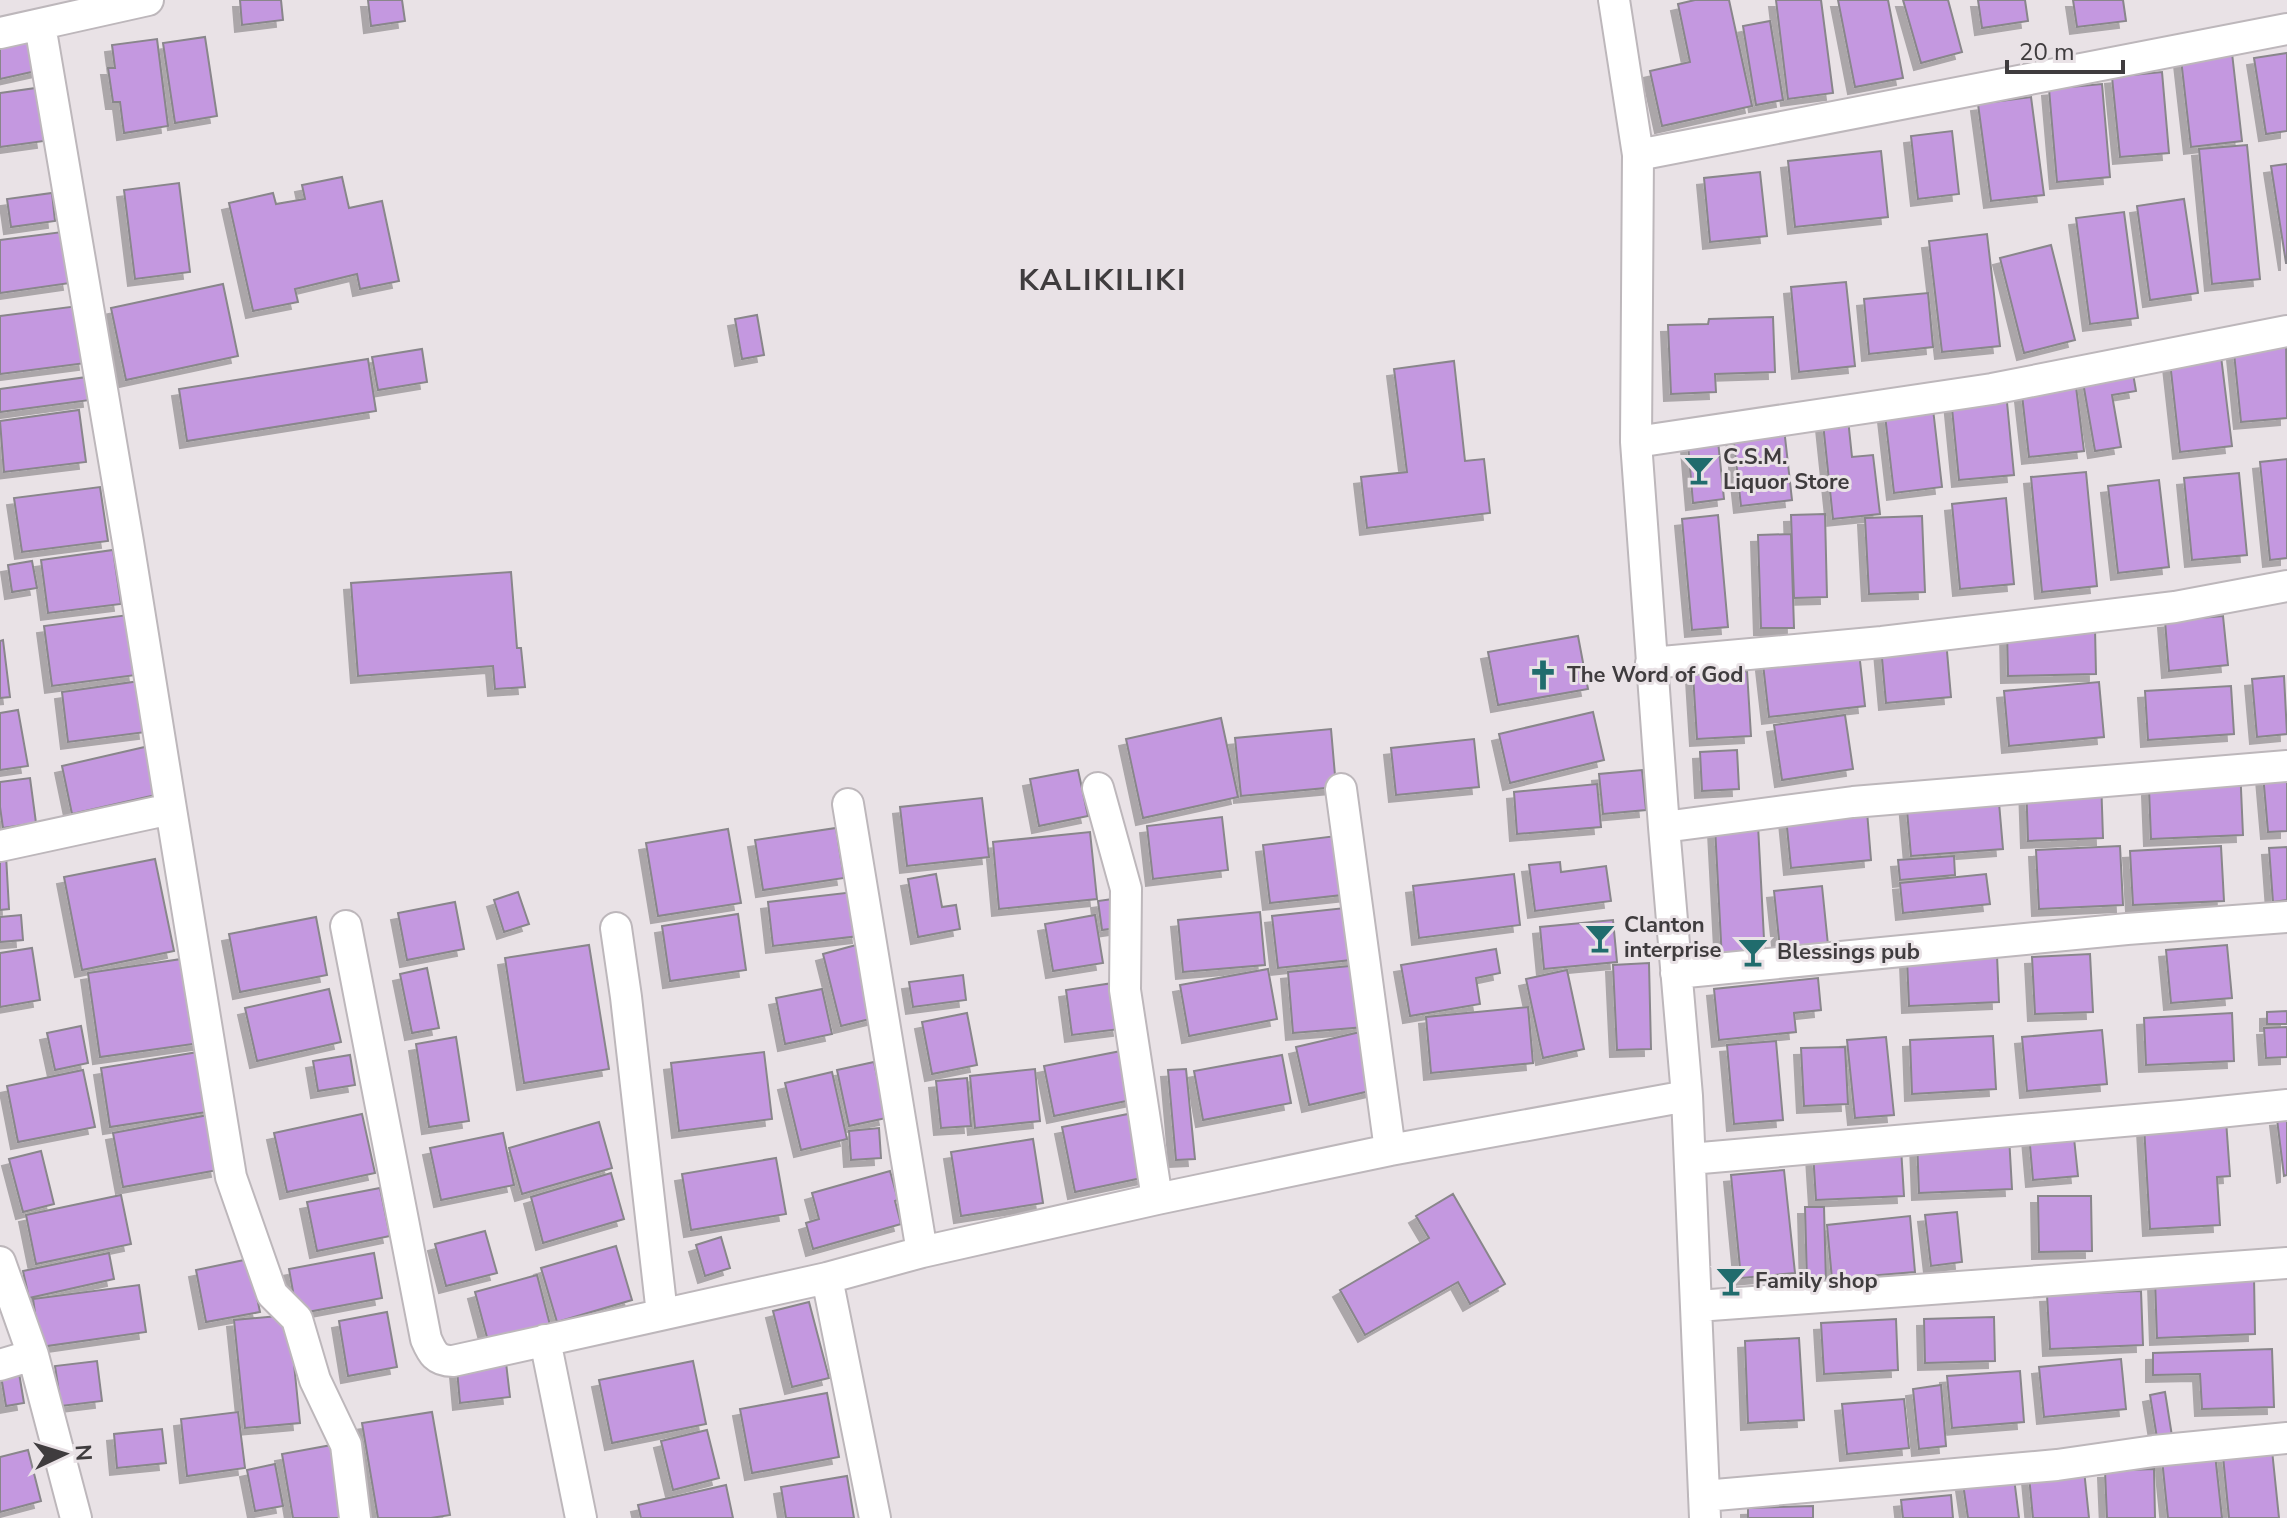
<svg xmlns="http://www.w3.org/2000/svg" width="2287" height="1518" font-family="'Nunito Sans',sans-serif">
<defs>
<filter id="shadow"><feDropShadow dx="-7" dy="7" stdDeviation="0" flood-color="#0004"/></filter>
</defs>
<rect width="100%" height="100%" fill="#e9e2e6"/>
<!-- building -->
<path fill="#c498e0" stroke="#89868b" stroke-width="2" filter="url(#shadow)" d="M240,0h41l2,20 -41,5z
M368,0h34l3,21 -34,5z
M1695,0h34l23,106 -90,20 -12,-55 40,-9 -12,-58z
M1776,0h45l12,93 -45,6z
M1838,0h50l15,78 -48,9z
M1903,0h45l14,52 -41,11z
M1978,0h47l3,21 -46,7z
M2073,0h50l3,21 -49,6z
M1770,21l13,79 -27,5 -13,-79z
M37,30l8,39 -45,10v-42z
M205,37l12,79 -42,7 -12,-80z
M157,39l11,87 -44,7 -4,-31h-7l-5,-34h7l-3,-23z
M2232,53l10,88 -51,6 -10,-88z
M2287,53v78l-21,3 -12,-76z
M2162,72l7,81 -49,4 -8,-80z
M2102,84l8,93 -53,5 -8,-93z
M36,88l8,53 -44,6v-54z
M2031,97l13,98 -53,6 -13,-97z
M1952,131l7,63 -41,5 -7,-63z
M2247,145l13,134 -48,5 -13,-135z
M1881,151l7,66 -93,10 -7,-66z
M2287,164v99h-1l-15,-97z
M1760,172l7,64 -57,6 -6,-64z
M342,177l7,31 33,-7 17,80 -39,8 -3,-15 -62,15 3,13 -45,9 -24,-108 44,-10 3,11 29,-5 -3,-14z
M179,183l11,89 -55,7 -11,-89z
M52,193l3,28 -44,6 -4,-28z
M2184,199l14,94 -48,7 -13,-94z
M2124,212l14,106 -48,6 -14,-106z
M62,232l8,51 -70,10v-53z
M1987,234l13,112 -58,6 -13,-111z
M2051,245l24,95 -51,13 -24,-95z
M1846,282l9,84 -56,6 -8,-85z
M223,284l15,72 -112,24 -15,-72z
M1928,293l5,54 -64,7 -5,-55z
M78,306l8,57 -86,11v-58z
M757,315l7,40 -22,4 -7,-40z
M1773,317l2,55 -60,2 1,18 -45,2 -3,-69 40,-1 1,-5z
M2286,337l1,81 -46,4 -8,-79z
M2220,348l12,98 -52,6 -11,-99z
M422,349l5,33 -49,8 -6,-33z
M368,359l8,52 -189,30 -8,-52z
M1454,361l11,100 19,-2 6,54 -123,15 -6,-51 46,-5 -13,-103z
M2131,362l5,29 -24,4 9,52 -26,4 -14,-80z
M87,377l3,23 -90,12v-23z
M2075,379l9,72 -55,6 -8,-71z
M2006,392l8,83 -55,5 -8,-82z
M1933,409l9,78 -48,6 -9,-78z
M79,410l7,52 -82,10 -4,-51z
M1783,419l9,81 -51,6 -9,-82z
M1848,419l4,38 21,-2 7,59 -47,5 -10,-96z
M1718,441l6,58 -31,4 -5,-59z
M2287,459v99l-17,2 -10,-98z
M2086,472l11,114 -55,6 -11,-115z
M2239,473l8,82 -55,5 -8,-82z
M2159,480l10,87 -51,6 -10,-87z
M100,487l8,54 -86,11 -8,-54z
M2006,498l8,86 -54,5 -8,-85z
M1825,514l2,83 -33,1 -3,-83z
M1718,515l10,112 -36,3 -10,-111z
M1922,516l3,76 -56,2 -4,-76z
M1791,534l3,94h-33l-3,-93z
M113,550l8,54 -73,9 -7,-53z
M32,561l5,27 -25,4 -4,-27z
M511,572l6,76h4l4,39 -30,2 -2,-23 -135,10 -7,-93z
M128,615l8,60 -84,11 -8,-60z
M2223,616l5,49 -59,6 -4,-50z
M2095,628l1,46 -88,2 -1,-45z
M1578,636l10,53 -90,16 -10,-53z
M3,640l7,57 -10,1v-57z
M1946,640l5,57 -65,6 -5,-56z
M1859,652l6,54 -96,11 -6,-53z
M1747,671l4,65 -54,3 -4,-65z
M2284,676l3,58 -30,3 -5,-58z
M140,681l6,51 -78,10 -6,-50z
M2099,682l5,55 -95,9 -5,-55z
M2231,686l3,48 -86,6 -3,-49z
M18,710l10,56 -28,4v-57z
M1593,712l11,48 -94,23 -11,-49z
M1845,715l8,54 -71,11 -8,-55z
M1221,718l17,79 -95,21 -17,-79z
M1331,729l5,58 -95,9 -6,-58z
M1474,739l5,48 -83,8 -5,-47z
M149,746l11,48 -88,20 -10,-48z
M1737,750l2,39 -37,2 -2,-39z
M2240,766l3,69 -92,4 -2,-50z
M1078,770l10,46 -49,10 -9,-47z
M1642,770l4,40 -43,4 -4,-40z
M2287,772v59l-19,1 -5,-58z
M30,778l6,45 -33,5 -3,-21v-25z
M2101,778l2,60 -75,3 -2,-60z
M1597,784l4,43 -84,7 -3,-42z
M1998,791l5,58 -92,7 -5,-57z
M982,798l7,59 -82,9 -7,-59z
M1866,799l5,61 -80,8 -6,-61z
M1757,806l8,152 -43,2 -8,-152z
M1222,817l6,53 -75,9 -6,-53z
M836,828l8,50 -81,12 -8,-50z
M728,829l13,74 -83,13 -12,-73z
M1090,832l7,67 -98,10 -6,-67z
M1344,835l7,59 -81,9 -7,-58z
M2120,846l3,59 -84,4 -3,-59z
M2221,846l3,55 -91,4 -3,-54z
M2287,847v53l-14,2 -4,-54z
M0,855h6l3,54 -9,1z
M1954,856l1,19 -55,5 -2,-20z
M155,859l19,92 -92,19 -18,-93z
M1560,862l1,10 45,-6 5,35 -76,10 -6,-46z
M936,874l6,33 14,-2 4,24 -42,8 -10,-58z
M1514,874l6,51 -101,13 -6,-52z
M1986,874l4,30 -87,9 -3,-30z
M1822,886l6,59 -48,4 -6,-58z
M518,892l11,32 -25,8 -10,-32z
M854,892l5,44 -86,10 -5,-44z
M1120,898l4,29 -22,3 -4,-29z
M455,902l9,47 -57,11 -9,-47z
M1354,907l6,52 -82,9 -6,-52z
M1260,912l5,53 -82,7 -5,-52z
M738,914l8,56 -76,11 -8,-55z
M21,915l2,25 -23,2v-25z
M1095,915l8,48 -50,8 -8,-47z
M316,917l11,58 -87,17 -11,-58z
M1613,920l4,42 -73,7 -4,-42z
M589,945l20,124 -85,14 -19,-125z
M856,945l18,73 -33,8 -18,-72z
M2227,945l5,53 -61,5 -5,-53z
M32,948l8,52 -40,7v-54z
M1496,949l4,24 -24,5 4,26 -70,12 -9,-51z
M2090,954l3,58 -58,2 -3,-57z
M1997,955l2,47 -90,4 -2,-47z
M188,958l12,85 -100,14 -12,-84z
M1649,963l2,86 -34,1 -4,-85z
M1360,965l5,62 -72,6 -5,-61z
M427,968l12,60 -27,5 -12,-59z
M1268,969l9,50 -88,17 -9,-51z
M1567,970l17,79 -41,9 -17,-79z
M963,975l3,25 -53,7 -4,-25z
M1818,978l3,32 -27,3 2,19 -77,8 -5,-51z
M1113,983l7,46 -48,6 -6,-45z
M329,989l12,53 -84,19 -12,-53z
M822,989l10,45 -47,10 -9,-46z
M1528,1007l5,56 -102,10 -5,-56z
M2287,1011v13h-20v-12z
M967,1013l10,52 -45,9 -10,-52z
M2232,1013l2,48 -88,4 -2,-47z
M81,1026l7,37 -33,7 -8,-37z
M2287,1027v30l-21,1 -2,-30z
M1373,1029l14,58 -78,18 -13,-58z
M2102,1030l5,54 -80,7 -5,-54z
M1993,1036l3,53 -84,5 -2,-54z
M456,1037l13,84 -40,6 -13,-83z
M1886,1037l8,78 -39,3 -8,-78z
M1776,1041l7,79 -49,4 -7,-79z
M1845,1047l3,57 -44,2 -3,-58z
M1126,1050l10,49 -82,17 -10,-50z
M204,1051l9,60 -103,16 -9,-59z
M764,1052l8,67 -93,12 -8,-68z
M350,1055l5,30 -37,6 -5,-30z
M1282,1055l9,48 -88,17 -9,-49z
M874,1062l12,56 -37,8 -12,-56z
M1035,1069l5,52 -65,7 -5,-52z
M1186,1069l9,90 -19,1 -8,-90z
M83,1070l12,57 -77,15 -11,-56z
M832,1072l15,67 -46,11 -16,-67z
M967,1078l4,48 -30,2 -5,-47z
M1138,1112l13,64 -76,16 -13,-65z
M362,1114l13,59 -88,19 -13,-59z
M208,1115l10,55 -95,17 -10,-54z
M2287,1118v57l-3,1 -7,-57z
M2072,1119l6,57 -45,4 -5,-57z
M2226,1120l4,56 -13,1 3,48 -70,4 -6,-103z
M599,1122l13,46 -90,26 -13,-46z
M879,1128l2,30 -30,2 -2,-29z
M503,1133l11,52 -73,15 -11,-52z
M2009,1136l3,53 -93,4 -2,-53z
M1033,1139l10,64 -82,13 -10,-64z
M1901,1148l3,48 -88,4 -3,-48z
M41,1151l13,53 -31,8 -14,-53z
M776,1158l10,56 -95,16 -9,-56z
M1784,1170l11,103 -54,5 -10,-103z
M890,1171l8,29 -3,1 6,23 -88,25 -7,-26 13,-4 -7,-26z
M611,1173l13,46 -81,24 -12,-46z
M380,1188l10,48 -73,15 -10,-49z
M1453,1194l52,90 -35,20 -12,-22 -93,53 -25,-45 89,-52 -13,-22z
M121,1195l10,49 -95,20 -10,-49z
M2038,1196h53l1,55 -53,1z
M1805,1207h19l2,75h-19z
M1957,1212l5,50 -31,4 -6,-51z
M1910,1216l5,56 -83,7 -5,-54z
M485,1231l12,42 -51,13 -11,-42z
M721,1237l9,31 -25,8 -9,-31z
M616,1246l16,54 -75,22 -16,-54z
M109,1253l5,26 -85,19 -6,-27z
M374,1253l8,45 -85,16 -8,-45z
M249,1259l11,53 -54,10 -10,-52z
M537,1275l13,50 -62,16 -13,-49z
M2254,1277l1,57 -98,4 -2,-58z
M139,1285l7,47 -106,15 -7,-48z
M2141,1291l2,54 -93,4 -3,-54z
M809,1302l20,76 -37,9 -19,-76z
M387,1312l10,55 -49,9 -9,-55z
M289,1315l11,108 -55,5 -11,-108z
M1994,1317l1,44 -70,2 -1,-44z
M1896,1319l2,51 -74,4 -3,-51z
M1799,1338l5,82 -56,3 -3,-82z
M2272,1349l2,58 -72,2 -2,-35 -47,1v-22z
M505,1354l5,43 -50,6 -4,-44z
M2121,1359l5,50 -82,8 -5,-50z
M97,1361l5,40 -41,5 -6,-40z
M693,1361l13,63 -94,19 -13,-63z
M18,1367l6,36 -18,3 -6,-36z
M2020,1371l4,51 -72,6 -5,-52z
M1941,1385l5,61 -27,3 -6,-60z
M2165,1392l7,44 -15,2 -7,-43z
M827,1393l12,64 -87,16 -12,-64z
M1904,1399l5,49 -62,6 -5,-50z
M238,1412l7,56 -58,8 -6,-57z
M432,1412l18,103 -19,3h-53l-16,-95z
M162,1429l4,34 -49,5 -3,-34z
M707,1430l12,48 -46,12 -12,-49z
M337,1444l12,74h-56l-11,-64z
M28,1450l13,51 -41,11v-55z
M2272,1450l7,68h-50l-6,-62z
M2215,1454l7,64h-54l-6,-59z
M275,1464l8,42 -28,5 -8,-41z
M2154,1469l1,49h-48l-2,-47z
M2013,1470l6,48h-51l-6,-41z
M2084,1470l5,48h-56l-4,-42z
M847,1476l7,42h-68l-5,-31z
M726,1485l7,33h-92l-3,-13z
M1951,1495l2,23h-50l-2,-18z
M1813,1506v12h-65v-10z"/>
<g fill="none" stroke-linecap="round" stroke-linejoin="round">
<!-- street casing -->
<g stroke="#bdb7bb" stroke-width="34">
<path id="street" d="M1614,0l24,155 -2,287 28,385 23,269 18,422
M0,33l148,-33
M1638,155l649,-126
M1636,442l356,-53 295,-58
M1651,663l231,-21 293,-35 112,-21
M1098,788l28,101 -1,101 32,209
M1341,789l49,361
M848,804l74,448
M171,809l60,368 41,117 25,25 18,61 31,65 9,73
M1664,827l189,-25 434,-36
M0,846l171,-37 -43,-267 -88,-517
M346,926l80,413c6,14 10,22 27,22l374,-83 95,-26 235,-53 233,-49 297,-54
M616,928l10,69 36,317
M1676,973l451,-44 160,-12
M1690,1159l491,-43 106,-11
M0,1262l33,93 43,163
M827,1278l48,240
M1697,1306l590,-43
M545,1340l36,178
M0,1365l33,-10
M1704,1496l353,-31 97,-14 133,-13"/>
</g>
<!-- street -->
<use href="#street" stroke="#fff" stroke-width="30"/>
</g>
<!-- icons -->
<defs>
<g id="bar-bare" transform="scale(2.4)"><path d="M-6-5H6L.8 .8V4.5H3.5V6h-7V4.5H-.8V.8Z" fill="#206c6d" stroke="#e9e2e6" stroke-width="2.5" paint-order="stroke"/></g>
<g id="church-bare" transform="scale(2.4)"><path d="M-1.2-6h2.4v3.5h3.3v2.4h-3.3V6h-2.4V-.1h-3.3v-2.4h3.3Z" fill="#206c6d" stroke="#e9e2e6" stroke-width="2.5" paint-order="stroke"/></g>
</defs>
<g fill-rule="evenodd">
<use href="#bar-bare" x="1699" y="470"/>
<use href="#church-bare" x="1543" y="675"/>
<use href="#bar-bare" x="1600" y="938"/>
<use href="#bar-bare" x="1753" y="952"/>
<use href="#bar-bare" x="1731" y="1281"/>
</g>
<g text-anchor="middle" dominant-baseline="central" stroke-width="6" stroke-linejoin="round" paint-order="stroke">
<!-- poi labels -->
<g font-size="22" font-weight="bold" fill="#3f3c3e" stroke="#e9e2e6" text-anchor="start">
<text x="1723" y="457">C.S.M.<tspan x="1723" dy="25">Liquor Store</tspan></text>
<text x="1567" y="675">The Word of God</text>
<text x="1624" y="925">Clanton<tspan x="1624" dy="25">interprise</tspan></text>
<text x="1777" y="952">Blessings pub</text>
<text x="1755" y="1281">Family shop</text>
</g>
<!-- district labels -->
<g font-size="30" font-weight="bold" letter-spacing="2" fill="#3f3c3e" stroke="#e9e2e6">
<text x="1103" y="280">KALIKILIKI</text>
</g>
</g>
<!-- north arrow -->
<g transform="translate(64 1454) rotate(86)" stroke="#e9e2e6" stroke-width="6" paint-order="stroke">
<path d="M0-6L14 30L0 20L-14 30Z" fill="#3f3c3e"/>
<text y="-12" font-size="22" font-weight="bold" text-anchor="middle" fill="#3f3c3e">N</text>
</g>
<!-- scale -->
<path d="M2007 60v12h116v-12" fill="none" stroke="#3f3c3e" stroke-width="4"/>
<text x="2019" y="60" font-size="24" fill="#3f3c3e" stroke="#e9e2e6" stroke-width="6" paint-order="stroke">20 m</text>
</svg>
